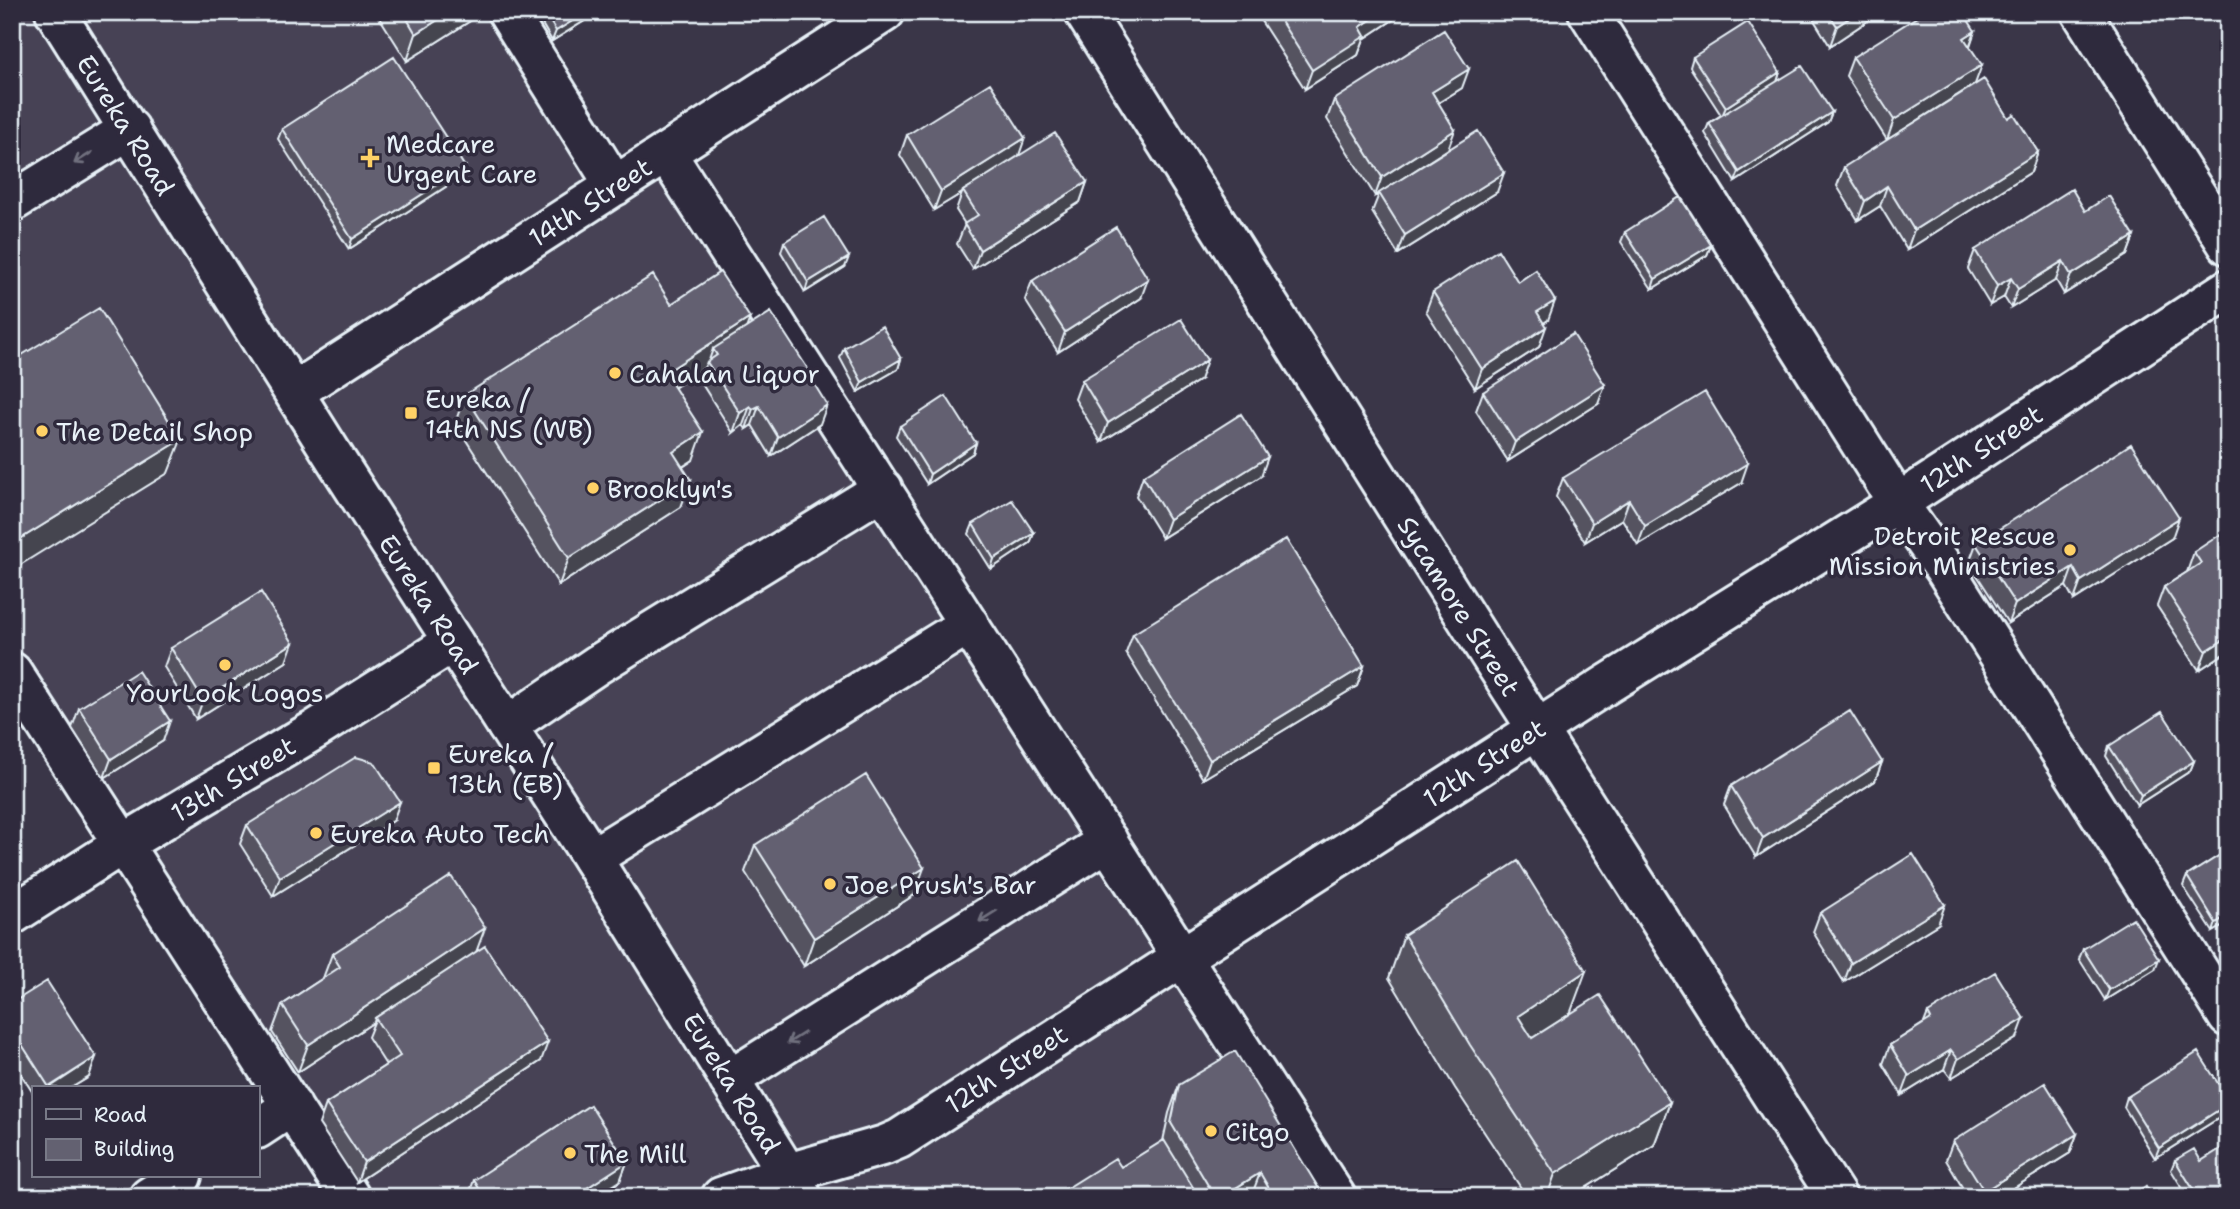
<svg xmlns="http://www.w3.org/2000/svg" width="2240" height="1209" font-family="'Shantell Sans',sans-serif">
<rect width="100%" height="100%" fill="#3a3648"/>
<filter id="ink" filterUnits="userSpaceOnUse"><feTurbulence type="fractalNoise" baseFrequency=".0143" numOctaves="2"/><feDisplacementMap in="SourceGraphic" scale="14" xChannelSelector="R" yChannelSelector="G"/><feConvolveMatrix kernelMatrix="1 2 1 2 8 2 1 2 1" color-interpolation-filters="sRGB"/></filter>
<g filter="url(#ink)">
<!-- built -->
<path fill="#464354" d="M12,12h495l107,173 52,-32 670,1044h-986l-338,-525z"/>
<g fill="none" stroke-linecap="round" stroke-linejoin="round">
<!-- minor casing -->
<g stroke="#e8f1f8" stroke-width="44">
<path id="minor" d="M507,12l108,174
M1084,12l405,642 348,543
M1588,12l310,491 46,65 284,449
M2081,12l147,233
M666,153l670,1044
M12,202l118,-73
M294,392l591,-380
M12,672l338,525
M507,726l90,-61 286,-176
M592,858l377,-234
M12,915l111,-71 190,-113 140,-89
M729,1080l379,-239
M257,1129l35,-23
M149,1197l33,-21
M721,1197l67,-24 97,-28 14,-6 707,-454 292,-182 330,-214"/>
</g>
<!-- major casing -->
<g stroke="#e8f1f8" stroke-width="44">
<path id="major" d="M55,12l281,448 256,398 210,339"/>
</g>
<!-- minor -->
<use href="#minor" stroke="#2f2a3d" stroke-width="38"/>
<!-- major -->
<use href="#major" stroke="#2f2a3d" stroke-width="38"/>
</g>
<!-- wall -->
<path fill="#555361" stroke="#e8f1f8" stroke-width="2" d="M376,12h106l-1,2 -74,47z
M535,12h64l-47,29z
M1264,12h141l-41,27 -6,16 -53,34 -44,-68z
M1457,12h15l-11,7z
M1809,12h72l-51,34z
M1975,31l-5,15 5,38 -88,56 -41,-64 7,-19z
M1693,57l87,15 -3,9 55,31 -4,10 -93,60 -30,-49 4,-10 12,-8 -31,-48z
M1462,88l-24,15 10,46 49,43 -99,62 -26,-42 7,-18 -4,2 -48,-77 7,-19z
M2008,118l30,34 -7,20 -124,78 -27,-44 -22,14 -21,-34 7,-19z
M282,129l183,38 -4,10 -112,72 -71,-110z
M907,135l111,21 69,26 -7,20 -107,67 -16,-25 8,-20 -9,-14 6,-17 -28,17 -34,-55z
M2085,211l49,25 -7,19 -63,39 -8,-14 -45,28 -7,-11 -14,8 -22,-36 7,-19z
M1625,232l86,13 -4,10 -55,34 -31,-47z
M784,242l61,25 -40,25 -24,-40z
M1032,281l109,17 -83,54 -33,-52z
M1518,282l30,38 -5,3 -4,24 -64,41 -49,-77 7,-19z
M671,304l75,24 64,44 -1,4 11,48 -49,32 -19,-31 -6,4 -3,-4 -10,8 -33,-52 4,-13 -30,20 19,72 -10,7 -2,40 -122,78 -104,-162 10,-28z
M844,348l57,11 -3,10 -40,23 -18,-34z
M1082,380h118l-99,62 -26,-43z
M1483,392l115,12 -90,57 -32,-50z
M900,426l76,17 -3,10 -46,31 -31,-48z
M1143,476h118l-99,62 -26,-42z
M1563,478l178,5 -103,62 -16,-26 -37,23 -29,-45z
M973,524l61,9 -4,10 -39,26 -22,-35z
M2172,538l-98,62 -8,-14 -58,37 -39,-60 7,-19z
M2228,544v107l-29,19 -42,-64 7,-19 23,-15 7,-20z
M1133,634l231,32 -7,20 -154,93 -77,-126z
M171,648l115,14 -90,57 -32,-52z
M79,708l84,33 -59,37 -32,-50z
M2109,746l85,15 -4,10 -53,34 -31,-49z
M1882,762l-7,19 -119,76 -32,-52 7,-19z
M393,821l-120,75 -33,-52 7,-19z
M755,845l159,50 -110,71 -59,-94z
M2228,850v73l-15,9 -30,-46 4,-10z
M1820,913l118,11 -94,58 -31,-50z
M1404,935l166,79 100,88 -16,43 -83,52h-44l-72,-109 -66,-110z
M2083,949l72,20 -50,31 -26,-41z
M476,953l65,108 -184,121 -38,-58 7,-20 60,-39 -18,-28 6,-15 -76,50 -26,-40 10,-27 41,-27 9,-24z
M12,1003l77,74 -18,11h-38v5l-21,-33z
M1928,1013l89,25 -66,40 -7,-9 -42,26 -19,-31 7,-19 34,-22z
M1179,1085l145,112h-271l68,-30 42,-26 6,-28z
M2127,1097l101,2v10l-1,4 -72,45 -31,-51z
M2077,1134l-7,19 -71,44h-31l-22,-37 7,-19z
M2175,1160l53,37h-40l-17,-27z
M627,1162l-7,19 -25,16h-127l6,-17z"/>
<!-- shaded-wall -->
<path fill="#45444f" stroke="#e8f1f8" stroke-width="2" d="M450,12h32l-1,2 -74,47 9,-27z
M587,12h12l-47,29 4,-10z
M1382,12h23l-41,27 -6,16 -53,34 7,-19 48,-43z
M1463,12h9l-11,7z
M1858,12h23l-51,34 7,-20z
M1975,31l-7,19 -4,-12z
M1982,65l-7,19 -88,56 7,-20z
M1469,69l-7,19 -37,23 7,-19z
M1780,72l-3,10 -55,34 4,-9z
M1832,112l-4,10 -93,60 4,-10z
M1455,130l-7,19 -73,47 7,-19z
M1025,138l-7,20 -55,33 -1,2 -28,17 7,-19z
M2038,152l-7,20 -124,78 7,-20z
M465,167l-4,10 -112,72 3,-10z
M1504,173l-7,19 -99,62 7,-19z
M1087,182l-7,20 -107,67 7,-19z
M1887,186l-7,20 -22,14 7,-19z
M2134,236l-7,19 -63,39 7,-19z
M1711,245l-4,10 -55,34 3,-10z
M849,257l-4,10 -40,25 3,-10z
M2063,261l-7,19 -45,28 7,-19z
M2011,278l-7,19 -14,8 7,-19z
M1148,279l-7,19 -83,54 7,-20z
M1555,301l-7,19 -18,12 7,-20z
M750,318l-10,27 -23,10 -4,-6 -5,14 -1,-1 -3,6 -49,32 10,-27z
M1546,327l-7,20 -64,41 7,-19z
M901,359l-3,10 -40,23 4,-10z
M1207,360l-7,20 -99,62 7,-19z
M1605,385l-7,19 -90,57 7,-19z
M827,405l-7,19 -49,32 7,-19z
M750,406l-7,19 -10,8 7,-20z
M759,406l-7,19 -6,4 7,-20z
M703,432l-10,28 -30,19 10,-27z
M181,440l-13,33 -156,97v-26z
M976,443l-3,10 -46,31 3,-10z
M1268,457l-7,19 -99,62 7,-19z
M1748,463l-7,20 -103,62 7,-19z
M691,480l-10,27 -122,78 10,-27z
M1629,500l-7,19 -37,23 7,-19z
M2179,518l-7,20 -98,62 7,-19z
M1034,533l-4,10 -39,26 3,-10z
M2073,567l-7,19 -58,37 7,-19z
M2228,637v14l-29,19 7,-19z
M293,643l-7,19 -90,57 7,-19z
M1364,666l-7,20 -154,93 7,-19z
M170,721l-7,20 -59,37 7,-19z
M2194,761l-4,10 -53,34 4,-10z
M1882,762l-7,19 -119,76 7,-19z
M400,802l-7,19 -120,75 7,-19z
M924,868l-10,27 -110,71 10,-28z
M1945,905l-7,19 -94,58 7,-19z
M2228,915v8l-15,9 3,-9z
M485,928l-10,27 -100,63 -1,4 -76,50 10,-27z
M2159,959l-4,10 -50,31 4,-10z
M1586,971l-16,43 -68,45 16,-43z
M2024,1019l-7,19 -66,40 7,-19z
M548,1042l-7,19 -184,121 7,-20z
M1951,1050l-7,19 -42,26 7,-19z
M96,1057l-7,20 -18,11h-22z
M1670,1102l-16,43 -83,52h-24l8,-23z
M2228,1104l-1,9 -72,45 4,-10z
M2077,1134l-7,19 -71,44h-17l2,-6z
M627,1162l-7,19 -25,16h-22z
M1260,1173l-9,24h-30z"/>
<!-- building -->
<path fill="#636171" stroke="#e8f1f8" stroke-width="2" d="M403,12h47l-34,22z
M544,12h43l-31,19z
M1275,12h107l-22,15 5,9 -53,34z
M1828,12h30l-21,14z
M1925,12h38l12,19 -11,7 18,27 -88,55 -41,-63z
M1748,22l32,50 -54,35 -33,-50z
M1444,30l25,39 -37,23 23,38 -73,47 -48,-77z
M394,57l71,110 -113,72 -70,-110z
M1802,66l30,46 -93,60 -30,-49z
M1984,79l24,39 6,-4 24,38 -124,78 -27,-44 -22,15 -21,-34z
M990,83l35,55 -84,53 -34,-56z
M1478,131l26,42 -99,62 -26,-42z
M1055,133l32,49 -107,68 -16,-26 14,-9 -15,-24z
M2072,189l13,22 24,-15 25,40 -63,39 -8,-14 -45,28 -7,-11 -14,8 -22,-36z
M1680,197l31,48 -56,34 -30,-47z
M824,217l25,40 -41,25 -24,-40z
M1116,227l32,52 -83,53 -33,-51z
M1498,250l20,32 18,-12 19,31 -18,11 9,15 -64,42 -49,-77z
M720,272l30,46 -85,55 38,59 -30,20 18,28 -122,78 -104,-163 188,-120 18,29z
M99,308l82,132 -169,104v-183z
M771,312l39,60 -2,2 19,31 -49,32 -19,-31 -6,3 -3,-3 -10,7 -33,-51 10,-7 -4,-6z
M1181,319l26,41 -99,63 -26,-43z
M882,326l19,33 -39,23 -18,-34z
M1573,334l32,51 -90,57 -32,-50z
M1705,392l43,71 -103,63 -16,-26 -37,23 -29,-45z
M946,396l30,47 -46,31 -30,-48z
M1241,414l27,43 -99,62 -26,-43z
M2131,444l48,74 -98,63 -8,-14 -58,37 -39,-60z
M1012,500l22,33 -40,26 -21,-35z
M2221,534l7,10v93l-22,14 -42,-64 37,-24 -7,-11z
M1286,539l78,127 -154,94 -77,-126z
M261,592l32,51 -90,57 -32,-52z
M138,671l32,50 -59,38 -32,-51z
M1850,711l32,51 -119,76 -32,-52z
M2162,712l32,49 -53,34 -32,-49z
M356,757l18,5 26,40 -120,75 -33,-52z
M866,775l58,93 -110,70 -59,-93z
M2228,850v65l-12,8 -29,-47z
M1913,854l32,51 -94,58 -31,-50z
M1518,861l68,110 -68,45 14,22 68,-43 70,107 -115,72 -85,-129 -66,-110z
M451,876l34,52 -177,117 -26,-40 58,-38 -8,-13z
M2133,918l26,41 -50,31 -26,-41z
M485,946l63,96 -184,120 -38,-58 74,-48 -25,-38z
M1995,972l29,47 -66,40 -7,-9 -42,26 -19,-31 41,-26 -3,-6z
M47,981l49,76 -47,30 -37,-58v-26z
M1235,1051l89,146h-50l-14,-24 -39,24h-6l-44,-74 8,-38z
M2198,1052l30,47v5l-69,44 -32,-51z
M2045,1083l32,51 -93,57 -31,-50z
M590,1105l37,57 -54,35h-89l-10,-17z
M1164,1140l35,57h-146l62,-39 6,9z
M2228,1144v53h-30l-23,-37 19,-11 7,12z
M2146,1186l7,11h-24z
M177,1187l6,10h-21z
M334,1188l5,9h-19z"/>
<!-- one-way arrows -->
<defs><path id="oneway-shaft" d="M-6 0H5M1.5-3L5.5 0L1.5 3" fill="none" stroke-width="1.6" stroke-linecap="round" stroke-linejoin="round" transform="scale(1.75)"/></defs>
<g stroke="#70707e">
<use href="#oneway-shaft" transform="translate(83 158) rotate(148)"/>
<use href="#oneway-shaft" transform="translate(988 916) rotate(148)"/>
<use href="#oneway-shaft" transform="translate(796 1038) rotate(148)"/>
</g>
</g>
<!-- markers -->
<g fill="#ffd166" stroke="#2f2a3d" stroke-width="2.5">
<path d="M366.5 147.5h7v7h7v7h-7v7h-7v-7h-7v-7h7z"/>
<circle cx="615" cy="373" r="7"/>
<rect x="404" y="406" width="14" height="14" rx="3.5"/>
<circle cx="42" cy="431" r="7"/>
<circle cx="593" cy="488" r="7"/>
<circle cx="2070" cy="550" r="7"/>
<circle cx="225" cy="665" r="7"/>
<rect x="427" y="761" width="14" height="14" rx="3.5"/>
<circle cx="316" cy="833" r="7"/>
<circle cx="830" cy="884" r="7"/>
<circle cx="1211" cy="1131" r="7"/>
<circle cx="570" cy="1153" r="7"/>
</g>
<g text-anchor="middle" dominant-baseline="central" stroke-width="7" stroke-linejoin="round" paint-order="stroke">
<!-- street labels -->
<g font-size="26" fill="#e8f1f8" stroke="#2f2a3d">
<text transform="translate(126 125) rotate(58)">Eureka Road</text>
<text transform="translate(590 202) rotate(-33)">14th Street</text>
<text transform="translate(1981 449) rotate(-33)">12th Street</text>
<text transform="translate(429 604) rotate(57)">Eureka Road</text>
<text transform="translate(1459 606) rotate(58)">Sycamore Street</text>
<text transform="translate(1484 763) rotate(-33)">12th Street</text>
<text transform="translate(233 779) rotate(-31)">13th Street</text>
<text transform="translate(1006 1069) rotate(-33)">12th Street</text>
<text transform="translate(732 1083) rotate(58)">Eureka Road</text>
</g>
<!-- poi labels -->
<g font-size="26" fill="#e8f1f8" stroke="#2f2a3d" text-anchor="start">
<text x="386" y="143">Medcare<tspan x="386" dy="30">Urgent Care</tspan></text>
<text x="629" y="373">Cahalan Liquor</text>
<text x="425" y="398">Eureka /<tspan x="425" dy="30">14th NS (WB)</tspan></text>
<text x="56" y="431">The Detail Shop</text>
<text x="607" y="488">Brooklyn's</text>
<text x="2056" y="535" text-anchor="end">Detroit Rescue<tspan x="2056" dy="30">Mission Ministries</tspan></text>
<text x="225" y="692" text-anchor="middle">YourLook Logos</text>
<text x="448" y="753">Eureka /<tspan x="448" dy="30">13th (EB)</tspan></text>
<text x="330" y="833">Eureka Auto Tech</text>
<text x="844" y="884">Joe Prush's Bar</text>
<text x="1225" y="1131">Citgo</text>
<text x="584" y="1153">The Mill</text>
</g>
</g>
<!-- margin -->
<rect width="2240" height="1209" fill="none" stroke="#2f2a3d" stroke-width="42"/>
<rect x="21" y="21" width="2198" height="1167" fill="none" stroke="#e8f1f8" stroke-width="2.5" filter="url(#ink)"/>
<!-- legend -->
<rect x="32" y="1086" width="228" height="91" fill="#2f2a3d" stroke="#797a88" stroke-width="2"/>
<rect x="46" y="1109" width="35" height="10" fill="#2f2a3d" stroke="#797a88" stroke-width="2"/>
<text x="94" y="1122" font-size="21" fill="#e8f1f8">Road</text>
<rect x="46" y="1139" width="35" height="21" fill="#636171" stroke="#797a88" stroke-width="2"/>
<text x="94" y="1156" font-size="21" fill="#e8f1f8">Building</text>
</svg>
